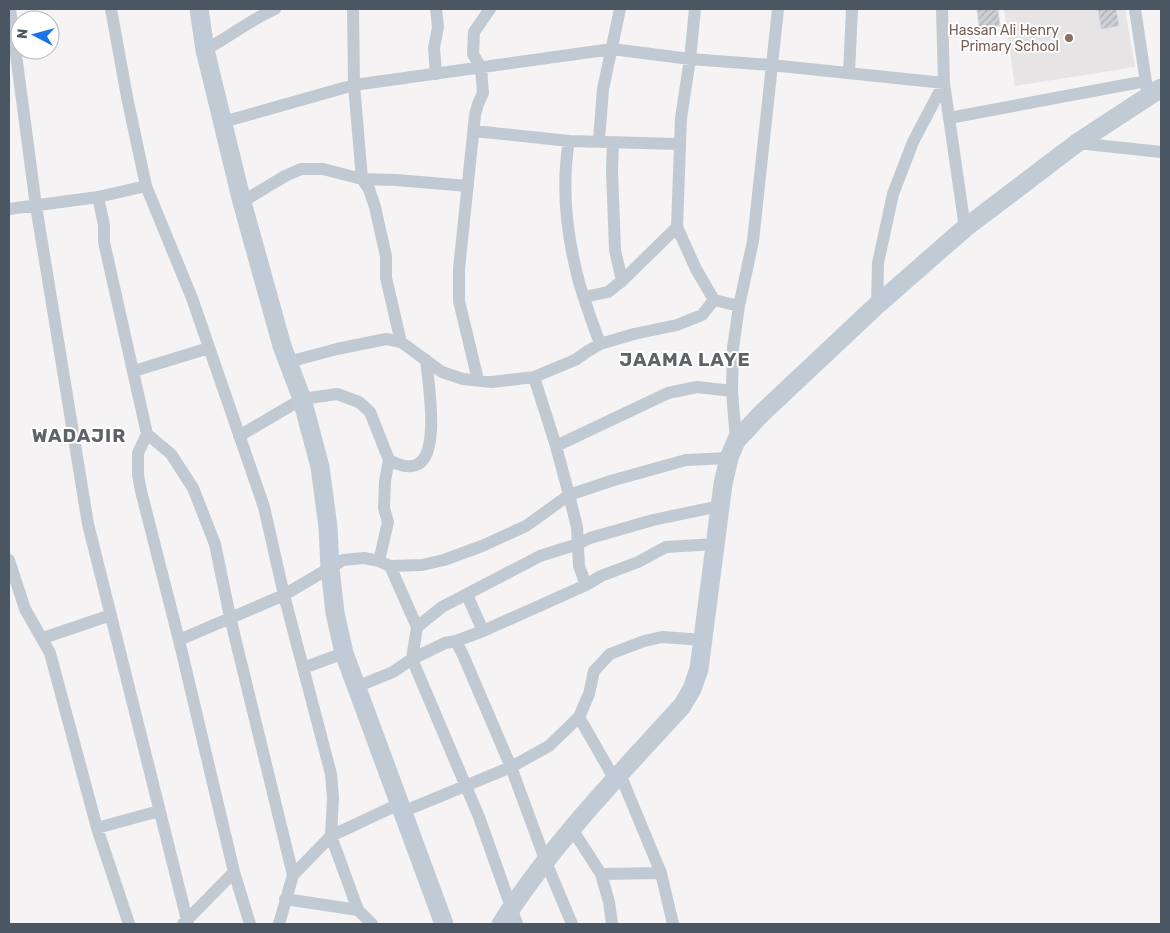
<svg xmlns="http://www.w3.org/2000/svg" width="1170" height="933" font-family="Rubik,sans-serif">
<defs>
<pattern id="building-hatch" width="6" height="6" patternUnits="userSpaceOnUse" patternTransform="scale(1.25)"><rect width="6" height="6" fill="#cdcfd5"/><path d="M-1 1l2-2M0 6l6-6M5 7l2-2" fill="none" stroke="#a8abb0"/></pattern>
</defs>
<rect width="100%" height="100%" fill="#f5f3f3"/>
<!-- education -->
<path fill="#e6e4e5" d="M1004,9h121l10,58 -120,19z"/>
<!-- building -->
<path fill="url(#building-hatch)" stroke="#d7d9de" d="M977,9h21l2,17 -21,2z
M1098,9h18l3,17 -18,3z"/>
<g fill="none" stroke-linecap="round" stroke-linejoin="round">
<!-- street -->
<path stroke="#c1cad2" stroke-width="12" d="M10,9l26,197 52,318 100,400
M111,9l16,88 19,89 46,112 72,209 20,88 47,179 2,24 -2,38 -38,39 -14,49
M353,9l1,76 8,94 7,10 6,18 11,49v22l15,64
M695,9l-5,50 -9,59 -4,109 19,42 18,31 25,6
M1135,9l12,80
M205,50c24,-13 45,-30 70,-41
M849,73l3,-64
M436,74l-2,-26 4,-21 -2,-18
M949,118l197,-37
M223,122l131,-37 258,-36 78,10 81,6 173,18 21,145
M474,131l95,10 110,3
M599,140l4,-51 17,-80
M569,141c-8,46 -2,96 10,141 6,21 14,42 21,62
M613,142l-1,29 3,79 7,31
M1077,143l84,9
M98,197l6,28v17l43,192 24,20 22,34 22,56 15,73 63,258
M242,202l43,-26 16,-7h22l39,10 34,1 72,6
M9,209l89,-12 48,-11
M584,297l24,-5 14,-11 55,-54
M877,305l1,-42 15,-69 20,-52 31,-59 -2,-74
M288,362l49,-13 49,-10 15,3 41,30 21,7 29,3 42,-5 41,-17 13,-9 12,-7 34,-10 43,-9 25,-10 12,-15
M134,371l75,-23
M534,377l22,69 13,49 8,32 2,39 7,19
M478,380l-19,-79v-32l16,-154 3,-11 5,-11 -2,-25 -8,-14 1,-22 16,-23
M147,434l-9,19v22l3,16 38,149 55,232 16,52
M239,436l63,-37 35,-5 22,8 11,10 19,48 -4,21 -1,27 4,14 -9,39
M736,441l-4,-50 1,-43 6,-42 14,-65 25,-232
M556,446l112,-53 29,-6 35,4
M389,460c7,4 14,7 22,6 32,-1 17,-85 15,-106
M9,560l16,49 25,44 47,175 32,96
M390,566l27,61 -5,32 67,158 38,107
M467,595l16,36
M417,627l25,-20 98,-51 38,-12 12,-6 63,-18 67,-14
M43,638l68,-23
M179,640l105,-45 59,-35 21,-2 15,3 11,5 32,-1 22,-5 38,-14 44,-20 43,-31 45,-15 72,-20 43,-2
M456,641l7,14 48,112 35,95 26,62
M303,668l41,-15
M356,687l37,-15 19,-13 33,-16 11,-2 27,-10 103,-46 15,-9 37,-14 28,-15 49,-3
M579,717l36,63
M620,774l41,99 12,51
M402,812l109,-45 38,-21 30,-29 10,-23 5,-23 16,-17 34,-13 18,-4 42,3
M97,828l62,-17
M572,829l29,45 8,28 3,22
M601,874l60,-1
M285,899l73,11 14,14
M358,910l-27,-74 68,-32
M183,924l51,-52"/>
<!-- secondary -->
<path stroke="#c1cbd6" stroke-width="19" d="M199,9l6,41 37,152 40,144 20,53 18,68 8,60 2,41 5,45 9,40 100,271
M501,924c49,-78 119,-150 181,-218l10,-17 7,-20 24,-185 6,-26 7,-17 25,-27 116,-109 88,-77 112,-85 84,-55"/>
</g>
<!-- markers -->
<circle fill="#8d6e63" stroke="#fff" stroke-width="2" cx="1069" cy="38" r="5"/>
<g text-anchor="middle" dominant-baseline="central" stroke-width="4" stroke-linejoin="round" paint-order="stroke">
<!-- education labels -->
<g font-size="14" fill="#785e54" stroke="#fff" text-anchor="end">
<text x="1059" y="30">Hassan Ali Henry<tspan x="1059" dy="16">Primary School</tspan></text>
</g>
<!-- district labels -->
<g font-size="19" font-weight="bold" letter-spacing="1" fill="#5f6368" stroke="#fff">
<text x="685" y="359">JAAMA LAYE</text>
<text x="79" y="435">WADAJIR</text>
</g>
</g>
<!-- border -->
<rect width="1170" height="933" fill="none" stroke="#4a5661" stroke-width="20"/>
<!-- north arrow -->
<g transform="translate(35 35) rotate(276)"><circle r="24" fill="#ffffff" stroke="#b7bbc0"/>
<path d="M0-4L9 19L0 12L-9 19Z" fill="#1a73e8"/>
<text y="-8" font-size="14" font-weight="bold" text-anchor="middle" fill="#4a5661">N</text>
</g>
</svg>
